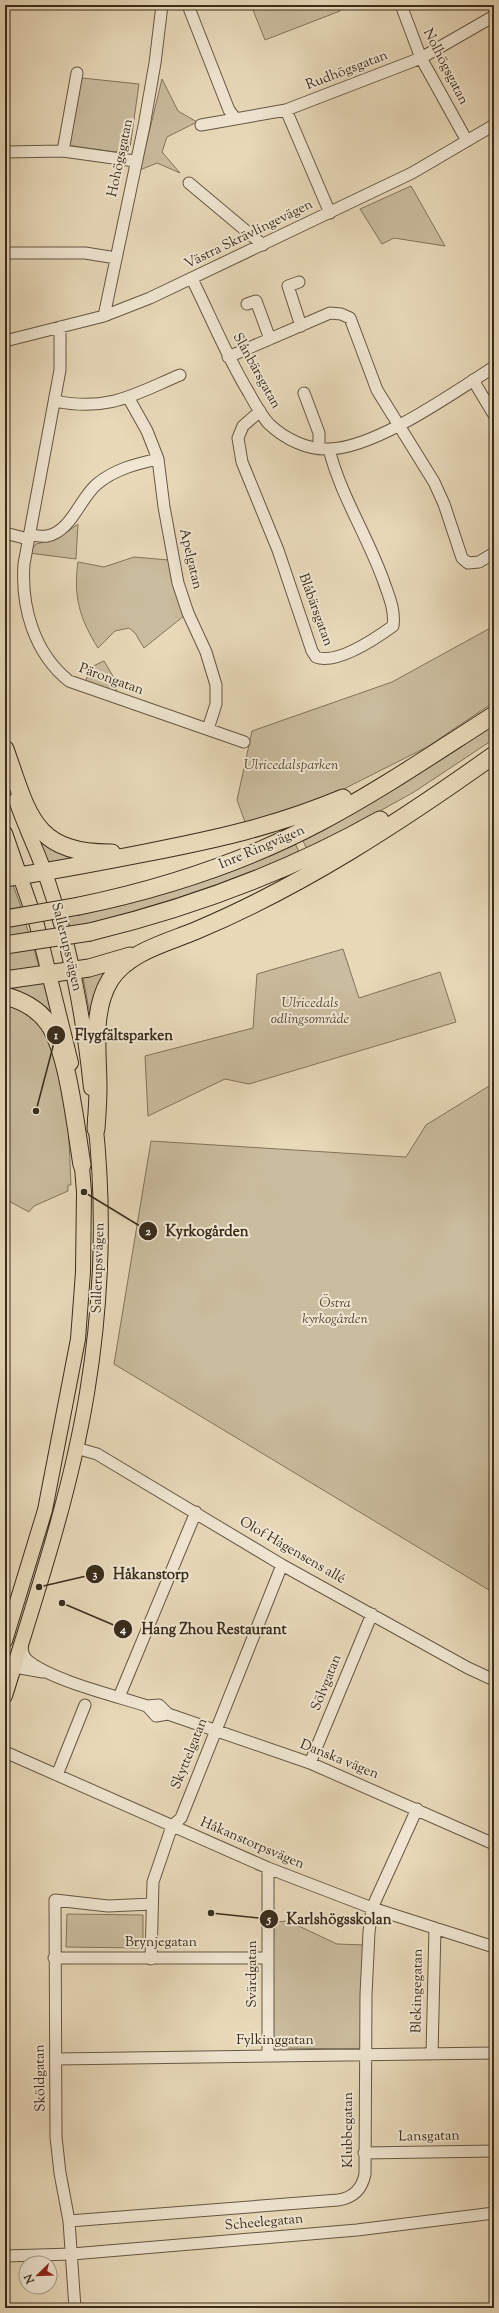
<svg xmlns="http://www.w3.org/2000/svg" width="499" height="2313" font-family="'Sorts Mill Goudy',serif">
<rect width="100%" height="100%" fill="#e8d9b9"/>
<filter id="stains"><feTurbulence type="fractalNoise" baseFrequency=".005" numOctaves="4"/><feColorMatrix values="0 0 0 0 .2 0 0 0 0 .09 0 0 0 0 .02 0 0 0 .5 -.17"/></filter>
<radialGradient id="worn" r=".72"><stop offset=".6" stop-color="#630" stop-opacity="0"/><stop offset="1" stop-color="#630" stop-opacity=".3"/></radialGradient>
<!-- green -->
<path fill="#cabc9e" stroke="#82745c" d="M251,5h87l2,6 -75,29z
M82,78l57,6 -9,64 -15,4 -49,-7z
M162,79l16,32 19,11 -30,15 -5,15 18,21 -23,-10 -17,7z
M411,186l34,60 -51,-8 -12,6 -22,-35z
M78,524l-2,35 -47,-6 7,-9 21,-5z
M134,557l35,3 16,55 -41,33 -9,-15 -6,-5 -14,3 -17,17c-18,-29 -25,-51 -20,-86l26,5z
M494,626v76l-67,45 -121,61 -61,14 -8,-22 15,-69 140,-49z
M104,661l13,22 -1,10 -31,-11 6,-15z
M494,723v16l-80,53 -106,59 -6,-12z
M33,828l61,29 -44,9z
M294,841l6,13c-77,32 -149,57 -231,74l-4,-13z
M5,885h8l8,22 -16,3z
M25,922l5,14 -25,3v-14z
M34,949l6,21 -35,5v-22z
M343,949l16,49 81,-26 16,50 -207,62 -24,-5 -77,37 -3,-60 108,-28 4,-54z
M117,966l-24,64 -11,-57z
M45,979l11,41 -46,-27 -5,-9z
M5,1005c13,2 28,10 37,21 26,34 27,116 29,159h-3v6l-34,15 -5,6 -24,-13z
M494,1083v510l-380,-229 37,-223 255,16 20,-32z
M67,1914l76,1v33l-77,-1z
M288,1921l49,23 28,1 -4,104 -90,-1 3,-126z"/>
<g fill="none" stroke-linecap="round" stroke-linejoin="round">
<!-- minor casing -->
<g stroke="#655742" stroke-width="13">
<path id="minor" d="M401,5l20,53 46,83
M189,8l40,102 6,8
M286,110l44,103
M201,125l85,-15 135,-52 73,-42
M63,151l14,-78
M5,152l58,-1 72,10
M189,183l74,62
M5,253h80l31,5
M192,279c19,38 35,78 57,114 6,11 12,22 20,31 16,15 38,26 60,25 47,-1 124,-56 165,-82
M299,282l-11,4 13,40
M247,304l9,-3 14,38
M104,316l40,-190 11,-63 7,-58
M60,327v43l-36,194c-3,43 10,89 45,117l175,61
M5,341l99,-25 46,-18 262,-125 82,-48
M228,357l102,-44 11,1 9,4 27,72 57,92 10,22 18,54 6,5 11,-1 15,-9
M473,380l21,35
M304,393l15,40v15
M128,397l19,34 11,28 6,48 14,76 10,30 18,39 10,33v19l-8,25
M55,401c53,11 78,-6 125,-26
M260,411l-17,15 -5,12 4,24 36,88 34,101 4,6c21,8 59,-18 77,-31 2,-15 -3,-27 -8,-41 -16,-47 -44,-88 -56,-136
M5,533l23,6
M29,535c5,0 12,2 18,1 24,-4 33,-38 50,-52 18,-15 39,-20 61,-25
M76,1448l21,6 185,111 186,103 26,12
M22,1643c0,6 0,12 5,17 23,20 89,36 120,46l9,10 12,-2
M14,1667l29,5
M119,1697l77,-185
M147,1706l12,-1 9,9 142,49 184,81
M5,1752l263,116 104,40 122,39
M310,1763l62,-149
M57,1775l28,-70
M268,1868v187
M54,1958h214
M151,1959l2,-77 19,-56 9,-8 101,-253
M432,2054l3,-126
M56,2059l438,-6
M364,2153l130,-2
M69,2221l269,-21c15,-2 24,-11 27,-26l1,-179 3,-63 3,-24 45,-99
M5,2256l67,-2 285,-24 137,-17
M75,2308l-6,-87 -9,-48 -4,-36 -1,-237 53,6 44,-2"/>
</g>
<!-- major casing -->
<g stroke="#392c1b" stroke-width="16">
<path id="major" d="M16,800c10,30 25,58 34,88 22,65 34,132 41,200
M5,833l32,92 34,138
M5,1641l40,-131 33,-171 5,-67 1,-80 -3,-37
M5,1696c31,-100 65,-200 82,-303 15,-91 18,-183 8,-274"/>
</g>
<!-- highway casing -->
<g stroke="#392c1b" stroke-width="19">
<path id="highway" d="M5,749c23,64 27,105 107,104
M5,878c47,-7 94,-16 140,-25 72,-14 131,-27 198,-55
M79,906c82,-17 165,-44 239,-83 61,-32 118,-71 176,-108
M90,932c103,-25 198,-60 290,-112
M5,980l84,-12 41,-12
M5,996c16,4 33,13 43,27 20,27 28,107 34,142
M96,1129c1,-14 2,-28 2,-42 0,-35 -7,-76 12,-107 18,-28 56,-37 85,-49 107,-45 205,-109 299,-176"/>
</g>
<!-- minor -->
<use href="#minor" stroke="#f0e6d2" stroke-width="11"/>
<!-- major -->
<use href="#major" stroke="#e8d9b9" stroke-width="14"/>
<!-- highway -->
<use href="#highway" stroke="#e8d9b9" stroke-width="17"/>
<!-- highway-bridge casing -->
<g stroke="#392c1b" stroke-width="19" stroke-linecap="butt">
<path id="highway-bridge" d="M5,919l74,-13
M5,945l85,-13"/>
</g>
<!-- highway-bridge -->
<use href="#highway-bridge" stroke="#e8d9b9" stroke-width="17"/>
</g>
<g text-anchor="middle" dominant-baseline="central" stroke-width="4" stroke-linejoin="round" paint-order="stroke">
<!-- street labels -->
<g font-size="14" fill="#392c1b" stroke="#f0e6d2">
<text transform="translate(445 67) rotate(63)">Nolhögsgatan</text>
<text transform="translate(347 71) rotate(-21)">Rudhögsgatan</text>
<text transform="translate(121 158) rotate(-78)">Hohögsgatan</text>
<text transform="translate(249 235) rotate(-26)">Västra Skrävlingevägen</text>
<text transform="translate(256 371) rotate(61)">Slånbärsgatan</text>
<text transform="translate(190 559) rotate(77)">Apelgatan</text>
<text transform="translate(315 610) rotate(70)">Blåbärsgatan</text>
<text transform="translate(111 680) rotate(20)">Pärongatan</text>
<text transform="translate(262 848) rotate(-23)">Inre Ringvägen</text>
<text transform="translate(66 947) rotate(76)">Sallerupsvägen</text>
<text transform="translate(99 1268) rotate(-88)">Sallerupsvägen</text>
<text transform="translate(292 1551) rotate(30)">Olof Hågensens allé</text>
<text transform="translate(327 1683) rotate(-68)">Sölvgatan</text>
<text transform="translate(190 1754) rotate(-68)">Skyttelgatan</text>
<text transform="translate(339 1760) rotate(22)">Danska vägen</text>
<text transform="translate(252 1844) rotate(23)">Håkanstorpsvägen</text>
<text x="161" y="1943">Brynjegatan</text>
<text transform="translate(253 1974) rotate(-90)">Svärdgatan</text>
<text transform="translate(418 1991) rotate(-89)">Blekingegatan</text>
<text x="275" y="2041">Fylkinggatan</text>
<text transform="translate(41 2078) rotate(-91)">Sköldgatan</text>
<text transform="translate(349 2130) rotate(-90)">Klubbegatan</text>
<text transform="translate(429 2137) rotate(-1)">Lansgatan</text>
<text transform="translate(264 2223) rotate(-5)">Scheelegatan</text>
</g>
<!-- park labels -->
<g font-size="14" font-style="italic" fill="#564935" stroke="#f0e6d2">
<text x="291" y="766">Ulricedalsparken</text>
<text x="310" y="1004">Ulricedals<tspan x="310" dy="16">odlingsområde</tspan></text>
<text x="335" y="1304">Östra<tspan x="335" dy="16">kyrkogården</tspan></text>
</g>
</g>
<!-- callouts -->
<path fill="none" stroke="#392c1b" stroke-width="1.5" d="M36 1111L56 1035M84 1192L148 1231M39 1587L95 1574M62 1603L123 1629M211 1913L269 1919"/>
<g fill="#392c1b" stroke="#f0e6d2" stroke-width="1.5">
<circle cx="36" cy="1111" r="4"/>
<circle cx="84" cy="1192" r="4"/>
<circle cx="39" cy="1587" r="4"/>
<circle cx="62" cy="1603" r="4"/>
<circle cx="211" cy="1913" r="4"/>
<circle cx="56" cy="1035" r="10"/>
<circle cx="148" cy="1231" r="10"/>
<circle cx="95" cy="1574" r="10"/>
<circle cx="123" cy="1629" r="10"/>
<circle cx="269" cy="1919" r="10"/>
</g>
<g font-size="12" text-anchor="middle" font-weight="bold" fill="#fff">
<text x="56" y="1039">1</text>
<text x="148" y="1235">2</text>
<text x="95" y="1578">3</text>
<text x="123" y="1633">4</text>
<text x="269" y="1923">5</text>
</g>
<g font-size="15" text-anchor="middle" font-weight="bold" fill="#392c1b" stroke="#f0e6d2" stroke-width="4" stroke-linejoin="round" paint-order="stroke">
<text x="124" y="1040">Flygfältsparken</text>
<text x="207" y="1236">Kyrkogården</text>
<text x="151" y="1579">Håkanstorp</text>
<text x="214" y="1634">Hang Zhou Restaurant</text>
<text x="339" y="1924">Karlshögsskolan</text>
</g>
<!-- margin -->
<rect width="499" height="2313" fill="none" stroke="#e8d9b9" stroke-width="20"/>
<rect x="6" y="6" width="487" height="2301" fill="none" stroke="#392c1b" stroke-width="2"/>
<rect x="10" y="10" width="479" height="2293" fill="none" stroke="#392c1b"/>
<!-- north arrow -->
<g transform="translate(38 2275) rotate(247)"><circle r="19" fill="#f0e6d2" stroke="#a79c89"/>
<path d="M0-3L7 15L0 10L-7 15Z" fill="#8f2418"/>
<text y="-6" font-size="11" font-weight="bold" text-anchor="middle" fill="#392c1b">N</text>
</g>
<rect width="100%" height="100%" filter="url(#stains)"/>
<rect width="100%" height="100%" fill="url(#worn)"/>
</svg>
